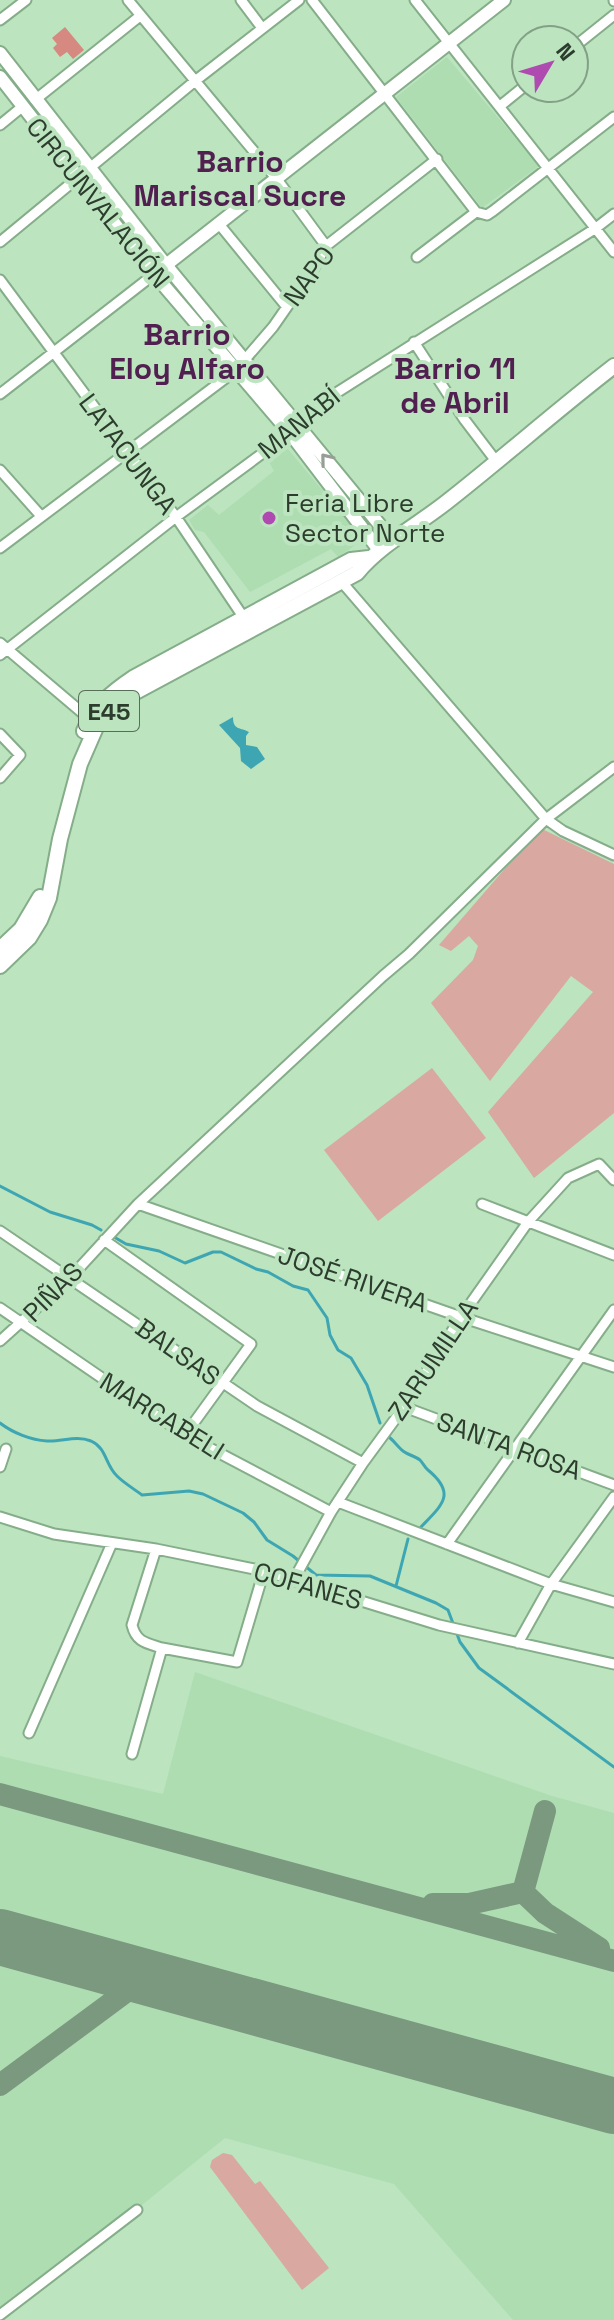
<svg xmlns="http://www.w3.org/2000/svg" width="614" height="2320" font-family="'Space Grotesk',sans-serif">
<rect width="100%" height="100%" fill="#bbe4bf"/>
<!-- built -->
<path fill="#aeddb2" d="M447,57l92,109 -57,42 -86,-111z
M282,446l5,2 72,86 1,8 -22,15 -7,-8 -81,43 -46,-60 -9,-2 -6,-10 19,-15 11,10 55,-44 -7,-13z
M195,1672l357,124 62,17v507h-101l-119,-136 -169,-46 -221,178 -4,-4v-556l163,38z"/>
<!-- green -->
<path fill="#d8a8a1" d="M540,828l74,36v249l-80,65 -46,-66 105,-120 -22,-16 -81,105 -59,-78 42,-43 5,-14 -9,-10 -18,15 -12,-6z
M432,1068l54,70 -108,83 -54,-71z
M223,2153l9,2 23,29 5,-3 69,87 -27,22 -92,-123 2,-7z"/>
<!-- forest -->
<path fill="#d68980" d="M65,27l19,23 -11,9 -6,-7 -7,5 -7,-9 4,-4 -5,-6z"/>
<!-- water -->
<path fill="#3ea6b3" d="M233,717c0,14 8,10 16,15l-3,4v9l11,2 8,12 -14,10 -10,-8 -1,-13 -21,-23z"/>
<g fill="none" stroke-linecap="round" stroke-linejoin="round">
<!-- stream -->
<path stroke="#3ea6b3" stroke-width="3" d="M0,1186l50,26 42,13 9,5
M114,1237l12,7 33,7 26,12 28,-11h8l35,17 12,3 25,14 15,4 19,28 3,17 8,15 13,8 16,27 13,38
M0,1423c13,10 31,17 47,18 15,1 29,-6 44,0 16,7 14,24 26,35 7,7 17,13 25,19l47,-4 14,3 40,19 11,9 13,18 26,16 23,19 54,1 66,27 12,7 12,32 19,26 135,99
M389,1437c5,4 9,10 14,14 5,4 12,5 17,9 3,3 5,8 8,10 29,24 14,35 -7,57
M396,1586l12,-47"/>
<!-- taxiway -->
<path stroke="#7b997e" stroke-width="22" d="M0,1794l614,167
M523,1892l22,-81
M433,1904h36l54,-12 22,21 54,35
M0,2085l146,-108"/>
<!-- runway -->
<path stroke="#7b997e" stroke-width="56" d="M0,1937l614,169"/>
<!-- street casing -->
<g stroke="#85ad89" stroke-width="13">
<path id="street" d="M128,0l148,178 50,68
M241,0l21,28
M312,0l164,212
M415,0l199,252
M614,0v1
M0,20l26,-20
M574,47l40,-32
M35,100l105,-84
M500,106l26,-21
M0,125l22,-18
M219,224l67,82
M0,242l195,-161 104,-81
M417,257l59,-45 11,3 6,-4 121,-94
M0,280l176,237 70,104
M414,342l50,77 32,42
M0,394l166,-129
M0,470l41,46
M0,548l235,-177 38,-44 41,-59 12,-22 111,-87
M340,580l206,239 17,12 51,24
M0,643l92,78
M0,655l176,-138 114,-84 7,-10 25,-21 274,-174 18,-14
M0,734l20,21 -20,23
M138,1204l323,113 153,50
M482,1204l132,51
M0,1231l257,175 106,57
M104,1240l147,104 -66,91
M0,1308l185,127 146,77
M0,1341l70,-63 68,-74 245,-228 26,-22 137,-135 68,-52
M404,1407l210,78
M0,1467l6,-18
M338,1502l213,82 63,18
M0,1517l54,17 102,15 108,22 175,54 175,39
M447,1544l167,-234
M156,1549l-24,76c4,17 14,18 30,23
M293,1581l38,-69 32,-49 41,-56 57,-90 67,-95 40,-44 31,-14 15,16
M518,1643l33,-59 63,-87
M29,1733l83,-190
M132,1754l30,-106 75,14 27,-91
M0,2315l137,-105"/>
</g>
<!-- secondary casing -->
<g stroke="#85ad89" stroke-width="16">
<path id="secondary" d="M0,53l166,212 227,276
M0,77l154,197 136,159 89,117
M166,265l338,-265"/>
</g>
<!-- primary casing -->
<g stroke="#85ad89" stroke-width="18">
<path id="primary" d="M84,731c10,-24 28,-39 49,-53l218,-118 18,-2
M0,949l21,-20 19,-32
M0,966l29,-28 11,-18 9,-22 11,-59 20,-75 17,-39 10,-13 21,-16 229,-123c24,-29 61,-48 91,-72 56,-44 109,-91 166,-135"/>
</g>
<!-- street -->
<use href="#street" stroke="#fff" stroke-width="9"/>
<!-- secondary -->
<use href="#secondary" stroke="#fff" stroke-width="12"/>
<!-- primary -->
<use href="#primary" stroke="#fff" stroke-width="14"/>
</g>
<!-- one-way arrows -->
<defs><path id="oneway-chevron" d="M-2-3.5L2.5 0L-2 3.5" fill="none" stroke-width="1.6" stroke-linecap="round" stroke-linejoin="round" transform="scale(2)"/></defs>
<use stroke="#969e96" href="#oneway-chevron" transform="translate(326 459) rotate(-129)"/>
<!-- markers -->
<circle fill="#af4ab0" stroke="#bbe4bf" stroke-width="3" cx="269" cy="518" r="8"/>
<g text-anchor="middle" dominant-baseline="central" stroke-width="8" stroke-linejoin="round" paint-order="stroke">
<!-- shield labels -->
<rect fill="#bbe4bf" stroke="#576e59" stroke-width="2" x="79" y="691" width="60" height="40" rx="6"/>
<g font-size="24" font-weight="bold" fill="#2c3c2d">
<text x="109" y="711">E45</text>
</g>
<!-- street labels -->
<g font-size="26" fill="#2c3c2d" stroke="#bbe4bf">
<text transform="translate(98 203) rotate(51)">CIRCUNVALACIÓN</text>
<text transform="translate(309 276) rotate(-54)">NAPO</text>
<text transform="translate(299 423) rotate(-39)">MANABÍ</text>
<text transform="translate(128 454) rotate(53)">LATACUNGA</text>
<text transform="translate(353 1279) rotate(19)">JOSÉ RIVERA</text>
<text transform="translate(53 1292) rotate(-45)">PIÑAS</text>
<text transform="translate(178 1352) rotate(35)">BALSAS</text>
<text transform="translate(433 1360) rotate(-56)">ZARUMILLA</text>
<text transform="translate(162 1416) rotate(32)">MARCABELI</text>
<text transform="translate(509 1446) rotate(20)">SANTA ROSA</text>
<text transform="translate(308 1586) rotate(16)">COFANES</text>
</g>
<!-- poi labels -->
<g font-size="26" fill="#2c3c2d" stroke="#bbe4bf" text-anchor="start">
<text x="285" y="503">Feria Libre<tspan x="285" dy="30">Sector Norte</tspan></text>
</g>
<!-- quarter labels -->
<g font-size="30" font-weight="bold" fill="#512051" stroke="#bbe4bf">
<text x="240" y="161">Barrio<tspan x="240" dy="34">Mariscal Sucre</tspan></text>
<text x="187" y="334">Barrio<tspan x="187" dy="34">Eloy Alfaro</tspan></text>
<text x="455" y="368">Barrio 11<tspan x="455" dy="34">de Abril</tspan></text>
</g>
</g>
<!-- north arrow -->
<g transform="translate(550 64) rotate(52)"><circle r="38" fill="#bbe4bf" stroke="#82a185" stroke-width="2"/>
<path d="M0-6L14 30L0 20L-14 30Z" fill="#af4ab0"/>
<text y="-12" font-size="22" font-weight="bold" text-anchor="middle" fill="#2c3c2d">N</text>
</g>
</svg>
